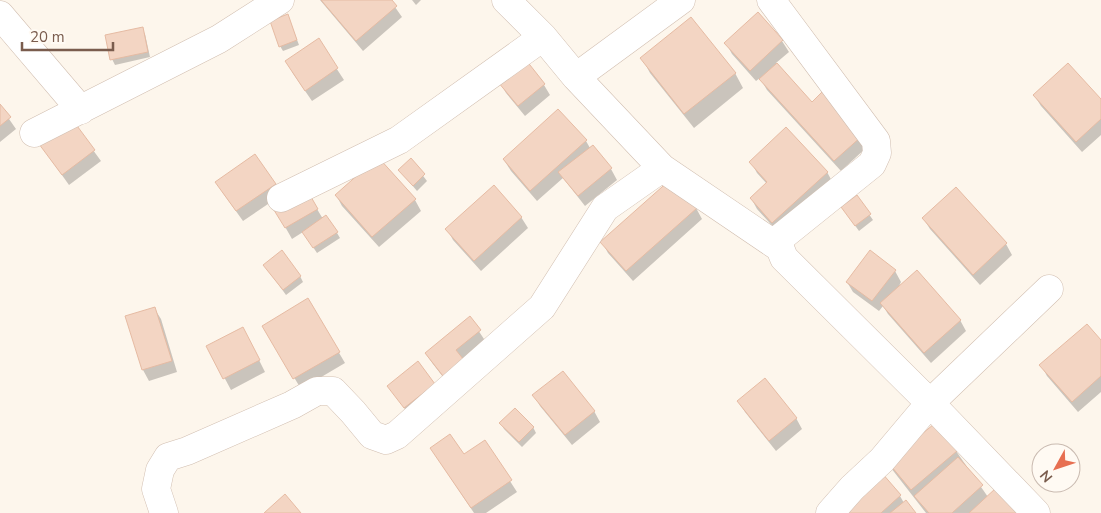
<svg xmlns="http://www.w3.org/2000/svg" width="1101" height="513" font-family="'Nunito Sans',sans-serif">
<rect width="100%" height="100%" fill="#fdf6ec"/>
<!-- shadow -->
<path fill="#0003" d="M320,0h70l12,17 -39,34z
M412,0h9l-5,5z
M758,14l24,27 7,11 -13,11 36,40 10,-9 45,53 -26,24 -74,-81 -7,-12 -4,3 -24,-27 -6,-11z
M290,21l9,24 -16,6 -3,-5z
M142,29l3,5 5,23 -35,8 -3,-6z
M318,40l26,40 -32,21 -20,-29z
M642,58l93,15 8,15 -49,40 -44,-55z
M500,82l44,3 6,10 -25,21 -19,-23z
M1034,95l67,6v34l-19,17 -41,-46z
M0,106l16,23 -16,13z
M69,117l32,44 -32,24 -32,-45z
M586,141l4,7 2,-2 19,23 6,11 -32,26 -22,-28 -26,23 -26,-30 -7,-11z
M411,160l16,21 -10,10 -17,-20z
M751,162l76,10 6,11 -54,50 -22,-24 -6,-11 16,-14 -10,-11z
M275,184l7,12 20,-12 21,35 14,14 3,5 -23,15 -14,-21 -11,7 -21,-37 -28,19 -20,-28z
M956,189l50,55 6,11 -32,30 -50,-56 -7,-11z
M336,195l79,5 6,11 -42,36 -37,-41z
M857,197l16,23 -14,11 -13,-18z
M696,208l6,11 -69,62 -25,-28 -6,-11z
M521,217l7,11 -47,43 -28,-31 -6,-11z
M265,266l35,10 3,6 -17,13z
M895,271l6,11 -3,6 62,32 6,11 -35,32 -43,-49 -5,-8 -4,5 -26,-19 -6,-10z
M308,300l37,63 -44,26 -37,-62z
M154,308l7,11 16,53 -28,9 -6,-11 -16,-53z
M470,318l16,24 -36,44 -17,-22 -7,-10z
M249,340l16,32 -34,18 -23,-43z
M1101,342v50l-23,20 -31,-36 -6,-11z
M434,385l-23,33 -22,-32z
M534,395l60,16 6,11 -28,23 -32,-39z
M738,401l58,17 6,11 -26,22 -31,-39z
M501,424l32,3 3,6 -14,14 -18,-18z
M485,442l32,50 -31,21h-12l-36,-54 26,-3z
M956,451l32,46 29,16h-91l-42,-54z
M900,496l4,7 11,10h-78z"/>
<!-- building -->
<path fill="#f3d5c3" stroke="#e6bba3" d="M321,0h71l5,6 -41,35z
M758,12l25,28 -33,31 -26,-28z
M288,14l9,26 -18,7 -9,-26z
M691,17l45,56 -52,41 -44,-56z
M143,27l5,25 -38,8 -5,-25z
M319,38l19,30 -33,23 -20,-30z
M526,60l19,24 -27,22 -20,-24z
M777,63l35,39 10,-10 40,44 -28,25 -75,-82z
M1068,63l33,36v20l-25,23 -43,-47z
M0,104l11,13 -11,9z
M558,109l29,31 -57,51 -27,-32z
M69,115l26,35 -33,25 -26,-35z
M786,127l42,45 -56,51 -22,-25 17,-16 -18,-20z
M593,145l19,23 -34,28 -20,-24z
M255,154l21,30 -40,27 -21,-29z
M378,157l38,42 -44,38 -37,-42z
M411,158l14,16 -12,12 -15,-16z
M671,179l26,29 -71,63 -26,-29z
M303,183l15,26 -33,19 -16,-26z
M494,185l28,32 -48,44 -29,-32z
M956,187l51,56 -34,32 -51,-57z
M857,195l14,19 -16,12 -14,-19z
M326,215l12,17 -25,16 -11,-16z
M282,250l19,26 -18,14 -20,-25z
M870,250l26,20 -24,31 -26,-19z
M917,270l44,50 -37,33 -44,-50z
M308,298l32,54 -47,27 -31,-53z
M155,307l17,54 -30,9 -17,-54z
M470,316l11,14 -25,20 8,10 -21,16 -18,-23z
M1087,324l14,16v36l-29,26 -33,-37z
M243,327l17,33 -37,19 -17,-33z
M418,361l17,23 -31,24 -17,-22z
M563,371l32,40 -30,24 -33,-40z
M765,378l32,40 -28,23 -32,-40z
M515,408l19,19 -15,15 -20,-19z
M934,424l23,27 -46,39 -35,-42 34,-4z
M450,434l14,20 21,-14 27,40 -41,28 -41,-60z
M958,457l25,28 -31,28h-23l-15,-17z
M875,465l26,30 -20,18h-43z
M996,488l23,25h-50z
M285,494l16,19h-37z
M906,500l10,13h-26z"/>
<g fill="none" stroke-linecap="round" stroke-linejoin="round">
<!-- street casing -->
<g stroke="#d1beb0" stroke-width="29">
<path id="street" d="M771,0l105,141 1,12 -5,11 -92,74v10l4,10 146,145 106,110
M0,15l81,95
M576,77l105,-77
M34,133l185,-94 61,-39
M662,168l118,80
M281,198l118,-58 144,-103
M164,513l-8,-24 4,-19 8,-13 19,-6 105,-46 25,-14h16l20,21 19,23 14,5 11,-5 145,-128 63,-99 57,-40 -86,-91 -33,-40 -37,-37
M830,513l22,-25 30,-28 48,-57 119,-114"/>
</g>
<!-- street -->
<use href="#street" stroke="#fff" stroke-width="28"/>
</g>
<!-- north arrow -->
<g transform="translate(1056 468) rotate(230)"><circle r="24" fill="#fffaf3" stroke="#cabbb1"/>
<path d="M0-4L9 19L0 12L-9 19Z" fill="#e76f51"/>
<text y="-8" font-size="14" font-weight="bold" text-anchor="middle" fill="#7a5c4d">N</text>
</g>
<!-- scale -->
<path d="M22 42v8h91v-8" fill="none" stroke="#7a5c4d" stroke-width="2.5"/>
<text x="30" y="42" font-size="15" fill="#7a5c4d" stroke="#fffaf3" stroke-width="4" paint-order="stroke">20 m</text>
</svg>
